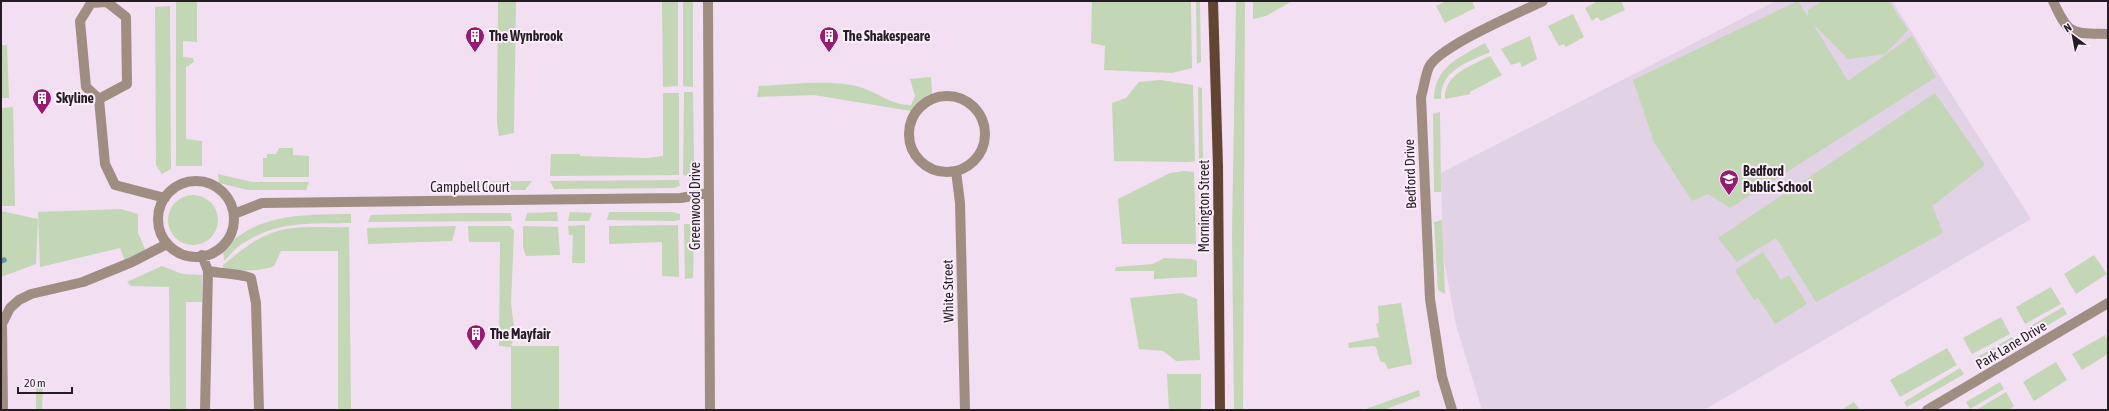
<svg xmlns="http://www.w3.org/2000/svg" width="2109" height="411" font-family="'Asap Condensed',sans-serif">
<rect width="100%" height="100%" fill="#f2dff1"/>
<!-- education -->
<path fill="#e1d2e6" d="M1776,1h116l139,218 -327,191h-222l-26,-85 -13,-70 -2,-82z"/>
<!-- green -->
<path fill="#c3d6b6" d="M176,1h21v41l-14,-1v16l10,1 1,4 -8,5v72l16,2v25h-26z
M498,1h18l-2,132 -15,3 -2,-14z
M662,1h16v85l-15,1z
M683,1h10v86l-10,-1z
M1092,1h99l1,67 -20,5 -68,-3 1,-24 -14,-3z
M1196,1h4l1,61 -4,2z
M1236,1h9l-2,409h-9l-2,-177z
M1253,1h39l-26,15 -13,3z
M1446,1h26l3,7 -30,15 -9,-17z
M1598,1h23l4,9 -24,11 -4,-4 -5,4 -7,-13z
M1798,1l10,16v-7l14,-9h67l19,29 -23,24 -37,5 -35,-35 35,57 64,-45 24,41 -206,131 -22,-14 -16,7 -38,-59 -21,-62z
M170,6l1,163 -9,5 -6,-9 -1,-158z
M1573,14l11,23 -18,10 -2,-3 -5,2 -11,-20z
M1530,36l7,23 -15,8 -2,-5 -9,3 -10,-16z
M1485,43l5,9c-23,11 -50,18 -49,47h-7c0,-32 26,-42 51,-56z
M1,45h6l2,53h-8z
M1490,56l12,19 -32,17 1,2 -26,5c-1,-25 26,-33 45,-43z
M931,77l1,16 -11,7 -10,11 -97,-16 -57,2 2,-11c30,-1 62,-6 92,-1 22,3 39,21 60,20l4,-9 -5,-17z
M1160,80l33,5 2,76 -6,1 -75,-1 -2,-58 14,-5 13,-16z
M1198,87l4,1 1,71 -4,1z
M684,92h9l1,74 -5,10 -6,-1z
M663,93h16v82l-129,1 1,-22h29v2l67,2 16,-2z
M1935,93l50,72 -53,41 11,27 -127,69 -40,-64 -39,24 -19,-24z
M13,107l2,99h-14v-98z
M1440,112l1,80h-7l-1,-78z
M279,148h14v7l16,1v21h-46v-19h4v-4h9z
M1184,171l10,1 2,72h-74l-4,-45 52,-26z
M1200,173l4,1 1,66 -3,1z
M218,174l34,8h57l-3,8h-58l-29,-7z
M679,180l1,6 -6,2 -120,1 -4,-8z
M532,181l-7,9 -60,-1v-7z
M168 220a25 25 0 1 1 50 0a25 25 0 1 1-50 0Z
M121,209l17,5v19l8,18 -20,12 -6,-15 -80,19 -2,-55z
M1,211l37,8 -2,45 -35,13z
M557,212l1,9h-33l2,-8z
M570,212l22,1 -3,8h-21z
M609,212h64l7,2v6l-6,1 -67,-1z
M459,213h52l1,8 -144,1 3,-7z
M351,214v9c-43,1 -74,-3 -112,23 -5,4 -10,10 -15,15l-1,-11c36,-38 80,-35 128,-36z
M1442,220l3,74 -7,-4 -4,-68z
M684,224h7l3,11 -1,43 -8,1z
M585,225v38h-13l1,-28h-4l-1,-9z
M678,225l1,52 -17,-1v-34l-53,2v-18z
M456,226l-4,15 -84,3 -1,-16z
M468,226h42l4,5 -3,73 4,31 -4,11h48v64h-48v-63l-12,-1 1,-104h-31z
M523,226l35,1 2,28 -34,1 -3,-9z
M349,227l2,183h-13v-159h-57l-7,15c-14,6 -35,5 -51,3v-4c16,-13 33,-28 55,-34 22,-6 48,-3 71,-4z
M1763,252l18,28 8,-5 18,29 -32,20 -17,-26 -4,2 -19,-30z
M2094,255l13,19 -31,20 -12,-20z
M1164,258l28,1 5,2v16l-43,2v-8h-39l1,-4 37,-3z
M162,266l20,8 20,1v27h-16v108h-16l-1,-123 -38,-1 -4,-4z
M2051,287l10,17 -36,20 -9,-17z
M1182,293l15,6 3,61 -24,1 -13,-10 -24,-2 -9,-51z
M1401,303l11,61 -24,5 -3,-6 -5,-2 -4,-14 -3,-1 -24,2 -1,-5 31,-6 -3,-13 3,-1 -1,-17z
M2063,307l4,7 -36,21 -4,-7z
M2001,317l9,17 -38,20 -9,-16z
M2105,335l3,5v14l-26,16 -10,-16z
M2012,337l4,7 -38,22 -4,-7z
M1947,348l10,17 -57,32 -10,-17z
M2056,362l11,18 -33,21 -11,-19z
M1960,368l4,6 -57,33 -3,-5z
M1167,374h34v36h-32z
M2000,382l4,7 -34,20 -4,-7z
M36,385h7l-1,25h-6z
M1419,390l1,6 -36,14h-21z
M2006,392l8,14 -5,4h-33z
M1854,402l6,8h-19z"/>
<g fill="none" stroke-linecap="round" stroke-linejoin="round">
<!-- stream -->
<path stroke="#6198a1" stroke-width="5.5" d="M1,261l3,-1"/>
<!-- minor -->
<path stroke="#9f8d82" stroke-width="10" d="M708,1l2,409
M2053,1c16,35 18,32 55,33
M909 134a38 38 0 1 1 76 0a38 38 0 1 1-76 0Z
M99,99l-13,-12 -6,-66 11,-18 16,-1 19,15 1,67 -28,15 6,65 10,21 50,13
M956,171l4,32 5,207
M158 219a38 38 0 1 1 76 0a38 38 0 1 1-76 0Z
M234,214l28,-11 419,-5 27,-5
M202,255l6,16 -3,139
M208,271c15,3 29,2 43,7l5,25 3,107
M3,410l-1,-86 8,-16 9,-8 12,-6 52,-12 49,-20 35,-18
M1452,410l-10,-33 -12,-78 -9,-202c3,-9 4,-21 8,-30 11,-21 90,-54 114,-66
M1927,410l181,-107"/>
<!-- major -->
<path stroke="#624432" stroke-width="10" d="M1213,1l5,166 2,243"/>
</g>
<!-- icons -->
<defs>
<g id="building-pin" transform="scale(1)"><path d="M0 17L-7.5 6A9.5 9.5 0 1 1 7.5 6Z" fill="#981a71" stroke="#fdeefc"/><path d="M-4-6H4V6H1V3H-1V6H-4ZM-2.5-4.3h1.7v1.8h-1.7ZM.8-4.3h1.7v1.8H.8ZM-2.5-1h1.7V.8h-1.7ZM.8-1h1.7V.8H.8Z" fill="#fff"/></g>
<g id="school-pin" transform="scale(1)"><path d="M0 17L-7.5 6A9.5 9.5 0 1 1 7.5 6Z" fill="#981a71" stroke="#fdeefc"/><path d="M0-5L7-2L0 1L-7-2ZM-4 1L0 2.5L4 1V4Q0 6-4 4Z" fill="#fff"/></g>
</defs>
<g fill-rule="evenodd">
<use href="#building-pin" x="475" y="36"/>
<use href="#building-pin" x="829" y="36"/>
<use href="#building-pin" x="42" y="98"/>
<use href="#school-pin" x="1729" y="179"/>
<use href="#building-pin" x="476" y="334"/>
</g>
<g text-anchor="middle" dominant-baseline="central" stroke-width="4" stroke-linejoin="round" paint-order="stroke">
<!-- poi labels -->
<g font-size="14" font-weight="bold" fill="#241e24" stroke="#fdeefc" text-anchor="start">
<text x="489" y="36">The Wynbrook</text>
<text x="843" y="36">The Shakespeare</text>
<text x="56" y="98">Skyline</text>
<text x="1743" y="171">Bedford<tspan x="1743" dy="16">Public School</tspan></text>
<text x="490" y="334">The Mayfair</text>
</g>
<!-- street labels -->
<g font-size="14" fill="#241e24" stroke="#fdeefc">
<text transform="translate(1410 174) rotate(-92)">Bedford Drive</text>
<text x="470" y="187">Campbell Court</text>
<text transform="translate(695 206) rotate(-90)">Greenwood Drive</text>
<text transform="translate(1204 206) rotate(-90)">Mornington Street</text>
<text transform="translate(948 291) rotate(-91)">White Street</text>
<text transform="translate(2011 345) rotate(-31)">Park Lane Drive</text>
</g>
</g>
<!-- border -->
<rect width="2109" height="411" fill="none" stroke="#241e24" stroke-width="4"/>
<!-- north arrow -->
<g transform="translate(2073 36) rotate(328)" stroke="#fdeefc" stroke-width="3" paint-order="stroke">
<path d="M0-3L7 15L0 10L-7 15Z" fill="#241e24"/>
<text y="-6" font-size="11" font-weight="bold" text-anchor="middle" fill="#241e24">N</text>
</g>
<!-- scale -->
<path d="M18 387v6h54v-6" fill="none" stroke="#241e24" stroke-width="2"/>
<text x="24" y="387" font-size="12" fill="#241e24" stroke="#fdeefc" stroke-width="3" paint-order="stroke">20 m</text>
</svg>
